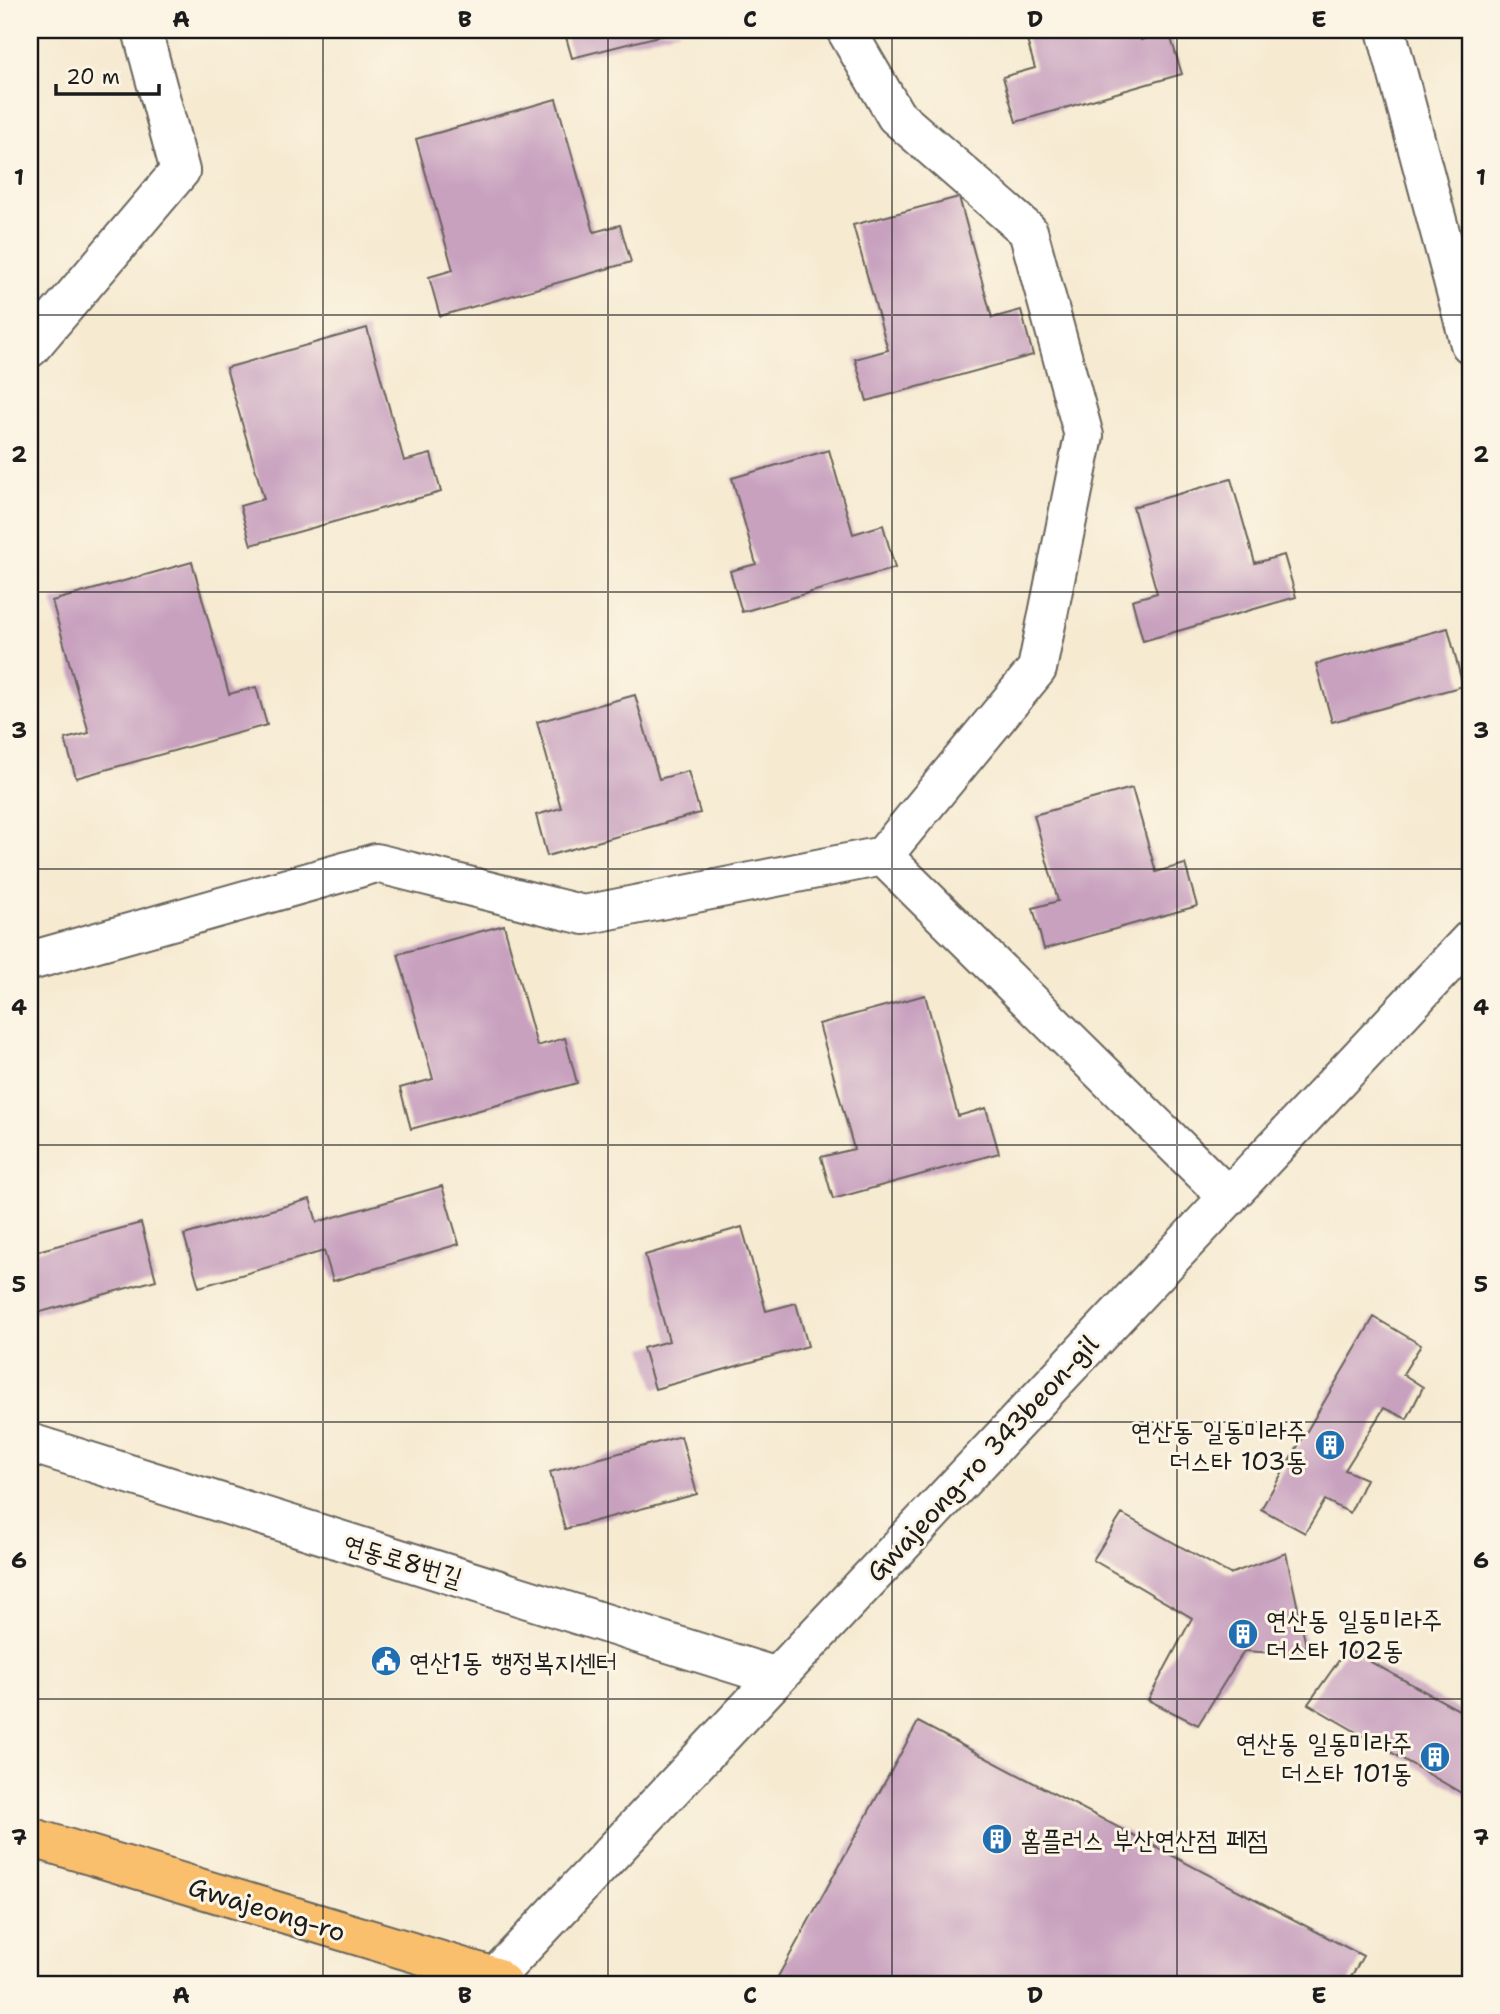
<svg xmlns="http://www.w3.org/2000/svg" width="1500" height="2014" font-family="'Shantell Sans','Poor Story',sans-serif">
<rect width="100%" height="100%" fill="#fcf5e5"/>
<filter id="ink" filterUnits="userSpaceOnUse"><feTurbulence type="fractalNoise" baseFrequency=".0143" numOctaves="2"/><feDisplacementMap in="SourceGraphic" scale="14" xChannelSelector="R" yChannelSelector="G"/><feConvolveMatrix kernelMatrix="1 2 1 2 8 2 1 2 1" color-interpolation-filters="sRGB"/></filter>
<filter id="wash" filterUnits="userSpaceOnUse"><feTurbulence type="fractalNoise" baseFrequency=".00686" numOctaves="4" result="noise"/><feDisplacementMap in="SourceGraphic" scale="28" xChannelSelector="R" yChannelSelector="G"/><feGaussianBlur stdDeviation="1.57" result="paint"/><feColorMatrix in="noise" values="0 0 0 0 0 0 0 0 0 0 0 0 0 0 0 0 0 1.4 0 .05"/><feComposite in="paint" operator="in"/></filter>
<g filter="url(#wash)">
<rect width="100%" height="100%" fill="#f6ead1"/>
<g id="blocks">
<!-- building -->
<path fill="#c8a1bf" d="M564,30h115v1l-107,27z
M1024,30h114l3,10 28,-8 13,42 -166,48 -13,-45 32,-9z
M556,99l38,133 26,-7 11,37 -191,54 -11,-39 24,-7 -37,-131z
M959,197l33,121 29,-8 12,45 -166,46 -12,-42 33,-9 -35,-125z
M367,328l37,133 27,-7 10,38 -190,53 -11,-39 24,-7 -38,-131z
M829,450l24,84 30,-9 12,43 -153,44 -12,-41 26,-7 -24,-86z
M1231,479l24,84 29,-8 12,42 -153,44 -11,-41 25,-7 -24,-86z
M192,562l37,132 27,-7 11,38 -191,53 -11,-39 24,-6 -37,-132z
M1448,628l15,58 -131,36 -16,-58z
M635,695l24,84 29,-8 12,42 -153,43 -11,-41 25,-7 -24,-86z
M1132,788l24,84 29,-8 12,42 -153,43 -11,-41 25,-7 -24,-86z
M504,925l33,121 28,-8 12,45 -166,46 -11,-41 33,-9 -35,-125z
M925,995l33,121 28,-8 13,45 -166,46 -12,-42 33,-8 -35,-125z
M442,1186l17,58 -126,37 -9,-30 -125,36 -15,-52 126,-36 7,23z
M141,1223l15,57 -126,35v-62z
M742,1227l24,84 30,-8 12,43 -153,43 -12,-41 26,-7 -24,-86z
M1374,1317l47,28 -18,29 20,13 -16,32 -23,-11 -39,62 21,9 -16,34 -25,-13 -20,33 -44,-24z
M681,1436l16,58 -132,35 -15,-57z
M1122,1514l108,60 56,-21 22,102 -64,-4 -46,74 -50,-25 44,-82 -99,-58z
M1347,1649l123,67v82l-162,-94z
M918,1722l445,234 -16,28h-573z"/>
</g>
</g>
<g filter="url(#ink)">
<use href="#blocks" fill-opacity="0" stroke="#68645b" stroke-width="2"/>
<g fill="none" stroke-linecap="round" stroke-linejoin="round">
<!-- minor casing -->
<g stroke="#68645b" stroke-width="42">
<path id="minor" d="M846,30l50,86 132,115 56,205 -47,233 -154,187
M1386,30l84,314
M30,348l150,-177 -38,-141
M30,961l346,-98 208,52 299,-59 345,341
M30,1443l747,234
M495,1977l975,-1037"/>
</g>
<!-- major casing -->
<g stroke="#68645b" stroke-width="42">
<path id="major" d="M30,1837l465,140 8,7"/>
</g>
<!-- minor -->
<use href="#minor" stroke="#fff" stroke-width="38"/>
<!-- major -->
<use href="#major" stroke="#f9bf6d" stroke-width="38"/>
</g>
</g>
<!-- grid -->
<path fill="none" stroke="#1c1c1c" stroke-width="2" stroke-opacity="0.55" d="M323,30v1954M608,30v1954M892,30v1954M1177,30v1954M30,315h1440M30,592h1440M30,869h1440M30,1145h1440M30,1422h1440M30,1699h1440"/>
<!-- icons -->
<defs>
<g id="building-disc" transform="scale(1.575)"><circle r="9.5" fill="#1f6fb2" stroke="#fcf5e5"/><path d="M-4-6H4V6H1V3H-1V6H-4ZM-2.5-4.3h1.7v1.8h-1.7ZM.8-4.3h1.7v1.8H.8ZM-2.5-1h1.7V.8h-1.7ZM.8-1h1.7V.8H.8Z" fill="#fff"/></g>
<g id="civic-disc" transform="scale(1.575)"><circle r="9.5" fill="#1f6fb2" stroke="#fcf5e5"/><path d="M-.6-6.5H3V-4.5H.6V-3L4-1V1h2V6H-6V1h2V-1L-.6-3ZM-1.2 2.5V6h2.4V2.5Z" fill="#fff"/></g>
</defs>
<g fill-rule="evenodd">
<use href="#building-disc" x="1330" y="1445"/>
<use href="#building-disc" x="1243" y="1634"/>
<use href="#civic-disc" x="386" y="1661"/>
<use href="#building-disc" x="1435" y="1757"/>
<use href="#building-disc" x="997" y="1839"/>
</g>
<g text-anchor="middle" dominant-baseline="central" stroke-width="6" stroke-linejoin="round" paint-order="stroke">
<!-- poi labels -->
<g font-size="26" fill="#1c1c1c" stroke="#fcf5e5" text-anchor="start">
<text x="1307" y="1430" text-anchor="end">연산동 일동미라주<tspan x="1307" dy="30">더스타 103동</tspan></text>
<text x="1266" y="1619">연산동 일동미라주<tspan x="1266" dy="30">더스타 102동</tspan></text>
<text x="409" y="1661">연산1동 행정복지센터</text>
<text x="1412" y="1742" text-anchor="end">연산동 일동미라주<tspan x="1412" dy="30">더스타 101동</tspan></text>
<text x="1020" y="1839">홈플러스 부산연산점 페점</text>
</g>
<!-- street labels -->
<g font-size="26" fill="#1c1c1c" stroke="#fcf5e5">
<text transform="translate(982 1458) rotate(-47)">Gwajeong-ro 343beon-gil</text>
<text transform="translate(403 1560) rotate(17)">연동로8번길</text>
<text transform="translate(267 1909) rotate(17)">Gwajeong-ro</text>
</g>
</g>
<!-- margin -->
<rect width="1500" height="2014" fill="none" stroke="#fcf5e5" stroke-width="77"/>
<!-- scale -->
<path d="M56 84v10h103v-10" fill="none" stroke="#1c1c1c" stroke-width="3.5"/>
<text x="66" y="84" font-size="21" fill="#1c1c1c" stroke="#fcf5e5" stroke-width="5" paint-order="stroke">20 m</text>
<rect x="38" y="38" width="1424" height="1938" fill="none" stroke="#1c1c1c" stroke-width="2.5"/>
<g font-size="23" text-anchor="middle" font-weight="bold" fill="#1c1c1c">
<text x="181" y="27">A</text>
<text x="465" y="27">B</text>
<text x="750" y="27">C</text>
<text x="1035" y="27">D</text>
<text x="1319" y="27">E</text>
<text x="19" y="185">1</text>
<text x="1481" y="185">1</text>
<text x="19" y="462">2</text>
<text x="1481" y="462">2</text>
<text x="19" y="738">3</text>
<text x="1481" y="738">3</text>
<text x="19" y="1015">4</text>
<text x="1481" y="1015">4</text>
<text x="19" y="1292">5</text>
<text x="1481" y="1292">5</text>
<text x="19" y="1568">6</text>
<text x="1481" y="1568">6</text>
<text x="19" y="1845">7</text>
<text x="1481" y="1845">7</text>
<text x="181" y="2003">A</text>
<text x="465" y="2003">B</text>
<text x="750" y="2003">C</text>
<text x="1035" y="2003">D</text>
<text x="1319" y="2003">E</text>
</g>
</svg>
